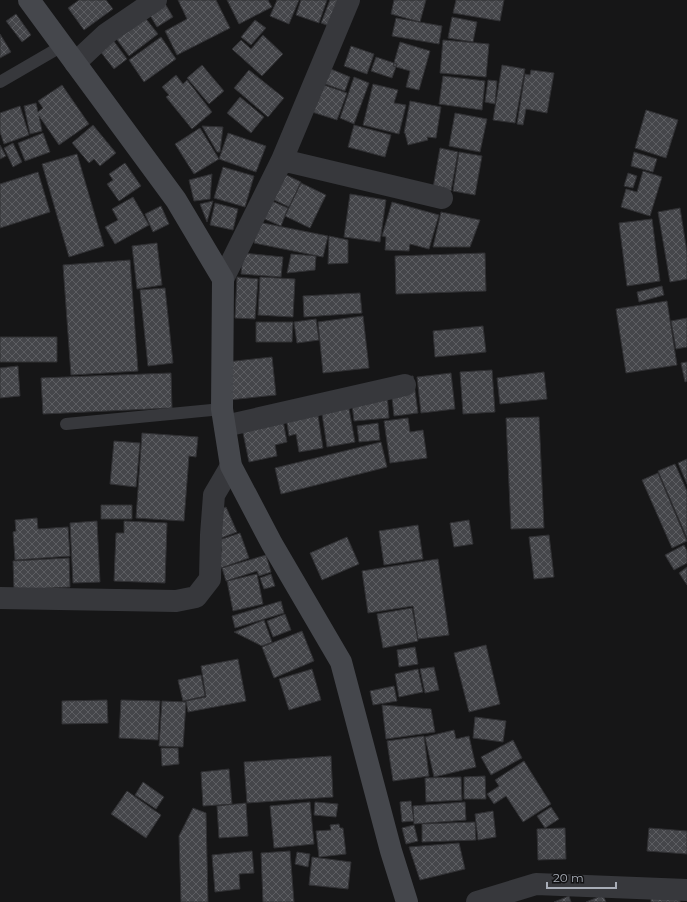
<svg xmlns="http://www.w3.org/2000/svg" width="687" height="902" font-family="Montserrat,sans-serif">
<defs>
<pattern id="building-cross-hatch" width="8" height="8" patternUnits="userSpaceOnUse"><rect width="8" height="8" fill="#45464a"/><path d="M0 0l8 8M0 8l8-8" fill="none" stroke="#5d5e62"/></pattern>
</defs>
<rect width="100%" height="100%" fill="#161617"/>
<!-- building -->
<path fill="url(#building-cross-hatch)" stroke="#303033" d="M79,0h27l7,9 -29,21 -16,-22z
M178,0h38l14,28 -53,27 -12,-24 22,-12z
M227,0h41l4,7 -33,17z
M277,0h22l-10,24 -19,-8z
M301,0h26l-8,23 -23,-8z
M330,0h11l-9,27 -11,-4z
M394,0h32l-6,22 -29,-8z
M456,0h48l-4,21 -47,-8z
M164,2l9,15 -16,10 -9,-15z
M16,14l15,21 -9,7 -16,-21z
M143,15l15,19 -29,22 -14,-19z
M452,17l25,5 -4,20 -25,-4z
M396,18l46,8 -3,18 -47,-8z
M255,20l11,8 -15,17 -10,-8z
M0,34l11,18 -11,6z
M263,35l20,19 -21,22 -30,-27 9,-9 10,9z
M110,36l17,23 -13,10 -18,-23z
M161,37l15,22 -32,23 -15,-22z
M443,40l46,4 -3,33 -46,-4z
M400,42l30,9 -11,39 -13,-3 4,-16 -17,-5z
M351,46l23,8 -7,20 -23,-8z
M376,57l21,7 -5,14 -21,-7z
M202,65l22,26 -15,13 -22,-26z
M502,65l23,4 -10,54 -22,-3z
M331,69l19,8 -5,14 -20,-7z
M249,70l35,28 -16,19 -34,-29z
M531,70l23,3 -7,40 -21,-4 -3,16 -6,-1 8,-50 5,1z
M176,75l7,9 4,-4 25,32 -20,17 -26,-32 3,-2 -7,-8z
M443,76l42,5 -3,29 -43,-6z
M354,77l15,6 -15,41 -14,-6z
M488,80l9,1 -2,23 -10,-2z
M321,84l26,9 -10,27 -25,-8z
M373,84l25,6 -4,13 12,2 -7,29 -36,-9z
M62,85l27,39 -30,21 -20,-29 3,15 -12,3 -6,-28 12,-3 2,9 5,-4 -5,-7z
M240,97l24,20 -13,16 -24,-20z
M410,101l31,6 -5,31 -9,-1 1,3 -20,5 -3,-12h-1z
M20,106l9,29 -25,9 -4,-12v-19z
M646,110l32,10 -12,38 -31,-10z
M455,113l32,6 -7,33 -31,-6z
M93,125l23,28 -16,13 -6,-7 -5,4 -17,-20z
M354,125l37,10 -6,22 -37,-10z
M202,126l21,1 -3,25h-3z
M200,128l19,31 -25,15 -19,-30z
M43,133l7,19 -25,9 -7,-18z
M228,133l38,13 -10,26 -37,-13z
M13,143l9,19 -9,5 -9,-19z
M0,145l6,11 -6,3z
M440,148l18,4 -7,39 -18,-3z
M459,152l23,4 -7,39 -22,-4z
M634,152l23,7 -4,13 -22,-6z
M77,154l27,92 -35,11 -27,-93z
M125,163l16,23 -22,15 -12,-17 6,-4 -4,-6z
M223,167l31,9 -9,31 -31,-9z
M643,171l19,6 -12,39 -29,-9 5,-18 11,3z
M38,172l12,40 -50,16v-44z
M280,172l21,10 -12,25 -21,-10z
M628,173l9,3 -4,12 -9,-2z
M212,174l-2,25 -16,2 -5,-21z
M301,183l25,12 -16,33 -25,-12z
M350,194l36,6 -6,42 -36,-5z
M133,197l16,28 -34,19 -10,-17 13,-7 -6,-11z
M267,199l21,9 -7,18 -21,-9z
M213,201l-6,21 -7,-18z
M392,202l47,13 -10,34 -19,-5 -1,7 -24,-1 1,-13 -4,-1z
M215,203l23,6 -5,21 -23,-5z
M161,206l8,18 -16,8 -8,-18z
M680,208l7,44v27l-17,3 -12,-70z
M441,212l39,8 -10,27h-37z
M652,219l8,62 -33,5 -8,-63z
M258,222l70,14 -5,21 -69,-14z
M329,236l19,4v23l-20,1z
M157,243l5,42 -25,4 -5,-43z
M243,253l40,4 -2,20 -40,-3z
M485,253l1,38 -90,3 -1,-38z
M291,254l25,2 -1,14 -28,3z
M130,260l8,111 -67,4 -8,-110z
M237,277l21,2 -3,40 -20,-1z
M260,277l35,2 -2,38 -35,-2z
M662,286l2,9 -25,7 -2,-10z
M165,288l8,75 -25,3 -8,-76z
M360,293l2,20 -58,4 -1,-21z
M667,301l10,64 -51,8 -10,-64z
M363,316l6,52 -46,5 -5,-51z
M687,318v29l-11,2 -5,-28z
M316,319l3,21 -22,3 -3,-21z
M256,322h37l-1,20h-36z
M483,326l3,26 -51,5 -2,-26z
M0,337h57v25h-57z
M272,357l4,38 -47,5 -3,-38z
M687,362v19l-2,1 -4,-19z
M18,366l2,30 -20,2v-30z
M492,370l3,42 -32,2 -3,-42z
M544,372l3,27 -47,5 -3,-26z
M171,373l1,35 -129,6 -2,-36z
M451,373l4,36 -34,4 -4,-36z
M413,376l5,37 -24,3 -4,-37z
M387,393l2,25 -35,3 -3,-25z
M348,403l7,39 -28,5 -6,-40z
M317,409l6,39 -24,4 -3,-18 -7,2 -3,-19z
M282,415l5,27 -12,3 2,11 -28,6 -8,-39z
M539,417l5,111 -33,1 -5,-111z
M408,418l2,14 13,-2 4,28 -37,5 -6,-42z
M378,423l2,17 -21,2 -2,-16z
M142,433l56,4 -2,20 -7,-1 -5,65 -48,-3z
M114,441l26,2 -4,44 -26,-3z
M381,442l6,25 -106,27 -6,-26z
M687,459v25l-9,-21z
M675,464l12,27v47l-29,-67z
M658,473l29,68 -15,7 -30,-68z
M101,505h31v14h-31z
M226,507l11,25 -16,6 -10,-24z
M37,518l1,11 30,-2 2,29 -55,4 -2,-28 3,-1 -1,-11z
M469,520l4,24 -19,3 -4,-24z
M97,521l3,61 -27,1 -3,-60z
M124,521l43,2 -2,60 -51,-2 2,-48h8z
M418,525l5,34 -39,6 -5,-34z
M240,533l9,25 -31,11 -5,-15 9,-3 -3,-11z
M549,535l5,42 -20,2 -5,-42z
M347,537l12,27 -37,16 -12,-27z
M684,545l3,6v12l-13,7 -9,-15z
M266,555l5,17 -12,4 -2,-5 -31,10 -4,-13z
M69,558l1,29 -56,3 -1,-29z
M438,559l11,76 -31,4 -5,-33 -45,7 -6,-42z
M687,567v18l-8,-12z
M257,574l6,30 -30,7 -6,-30z
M271,574l4,12 -11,3 -4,-11z
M281,601l3,12 -49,15 -3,-12z
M412,608l6,33 -35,7 -6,-34z
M285,614l6,16 -18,7 -6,-16z
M264,620l8,22 -10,4 -28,-14z
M302,631l12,30 -40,17 -12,-31z
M486,645l14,59 -31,8 -15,-59z
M415,647l3,17 -19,3 -2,-17z
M238,659l8,42 -58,11 -2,-11 20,-4 -5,-31z
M434,667l5,23 -14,3 -5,-24z
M312,669l9,31 -32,10 -10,-31z
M418,669l5,23 -24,5 -4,-23z
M201,675l4,21 -22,5 -5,-21z
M394,686l3,15 -24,4 -3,-14z
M107,700l1,23 -46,1v-23z
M121,700l39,1 -2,39 -39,-2z
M162,701l24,1 -3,45 -24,-1z
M382,705l49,4 4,23 -49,7z
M475,717l31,4 -3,21 -30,-4z
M454,730l2,9 13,-3 7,31 -42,10 -9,-40z
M424,736l5,40 -36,5 -6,-40z
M513,740l9,18 -31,17 -10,-18z
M161,748h17l1,16 -17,2z
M331,756l2,41 -86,6 -3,-41z
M524,761l27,43 -28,18 -17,-26 -12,8 -7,-10 12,-8 -4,-6z
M229,769l3,35 -29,2 -2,-34z
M485,776l1,23h-22v-22z
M461,777l1,23 -36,2 -1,-24z
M143,782l21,15 -8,12 -21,-14z
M127,791l34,24 -15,23 -35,-24z
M411,801l3,20 -12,1 -2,-20z
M310,802l4,42 -40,4 -4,-42z
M315,802l23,2 -2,13 -22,-2z
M465,802l1,18 -52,4 -1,-18z
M246,803l2,33 -29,2 -2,-32z
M551,807l8,12 -14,9 -8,-12z
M193,808l13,5 2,89h-27l-2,-66z
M493,811l3,26 -18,3 -3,-26z
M475,822l1,18 -54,2v-18z
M339,824l1,4h3l3,26 -27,3 -3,-26 15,-1 -1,-5z
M414,825l4,16 -12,3 -4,-16z
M565,828l1,31 -28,1 -1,-31z
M649,828l38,3v23l-40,-3z
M459,843l6,26 -45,11 -11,-33z
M252,851l2,22 -15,1 1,15 -25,3 -3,-37z
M290,851l4,51h-31l-2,-49z
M297,852l13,2 -2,13 -13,-3z
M312,857l39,5 -3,27 -39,-4z
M603,895l3,7h-20z
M569,896l2,6h-17z
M651,897l29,3v2h-29z"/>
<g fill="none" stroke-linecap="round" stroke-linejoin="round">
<!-- lane -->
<path stroke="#37383c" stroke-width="12" d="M0,82l62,-36
M66,424l156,-15"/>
<!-- street -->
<path stroke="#37383c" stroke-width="22" d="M75,63l31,-29 50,-34
M282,160l160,38
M223,279l59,-119 67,-160
M225,426l180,-41
M0,598l176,3 20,-4 14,-18 1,-44 3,-40 17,-29
M477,902l59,-18 151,6"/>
<!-- secondary -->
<path stroke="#45474c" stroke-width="22" d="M29,0l147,200 47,79 -1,130 9,57 41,78 69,118 50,189 16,51"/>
</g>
<!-- scale -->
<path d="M547 882v6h69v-6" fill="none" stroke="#a8adb7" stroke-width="2"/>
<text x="553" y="882" font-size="12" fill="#a8adb7" stroke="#111112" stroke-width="3" paint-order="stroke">20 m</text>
</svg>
